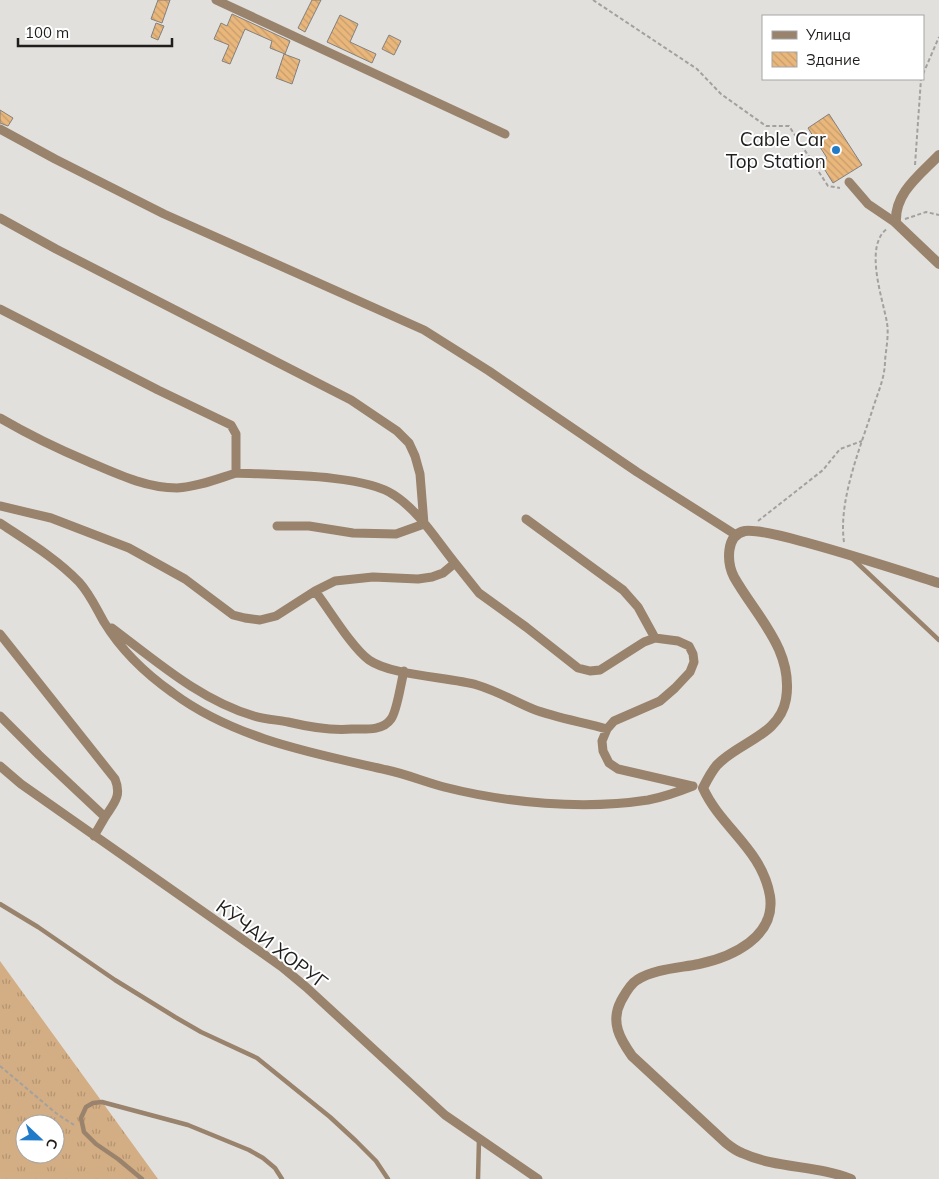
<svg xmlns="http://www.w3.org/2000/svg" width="939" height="1179" font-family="Mulish,sans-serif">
<defs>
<pattern id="grass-tufts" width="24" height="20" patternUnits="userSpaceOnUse" patternTransform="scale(1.25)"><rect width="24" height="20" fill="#d3ad83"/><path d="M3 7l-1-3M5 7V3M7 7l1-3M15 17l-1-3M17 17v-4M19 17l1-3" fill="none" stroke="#b59471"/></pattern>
<pattern id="building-back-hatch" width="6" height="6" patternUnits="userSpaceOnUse" patternTransform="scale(1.25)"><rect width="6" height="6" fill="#e9b77c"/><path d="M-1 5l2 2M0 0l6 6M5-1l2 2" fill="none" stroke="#c79d6b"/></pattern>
</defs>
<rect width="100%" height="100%" fill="#e2e0dd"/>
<!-- grass -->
<path fill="url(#grass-tufts)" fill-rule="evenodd" d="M0,961l158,218h-158zM25,1124h30v30h-30z"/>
<!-- building -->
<path fill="url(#building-back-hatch)" stroke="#82807e" d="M158,0h12l-8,23 -11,-4z
M312,0h9l-16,32 -7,-4z
M232,14l58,27 -5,13 -15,-6 2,-7 -27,-12 -15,35 -8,-3 7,-16 -15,-6 7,-16 6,3z
M340,15l18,9 -8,18 26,12 -4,9 -45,-21z
M156,23l8,3 -6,14 -7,-3z
M389,35l12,6 -7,14 -12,-6z
M284,54l16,6 -8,24 -16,-6z
M0,110l13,8 -5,8 -8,-3z
M829,114l33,51 -29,18 -13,-21 7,-4 -19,-30z"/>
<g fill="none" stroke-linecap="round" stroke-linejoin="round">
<!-- path -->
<path stroke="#a3a19f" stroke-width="2" stroke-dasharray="4 2.5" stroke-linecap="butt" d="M593,0l104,69 24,25 45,32h23l39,60 12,2
M923,74l16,-37
M915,165l6,-86
M905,219l21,-7 13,3
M758,521l65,-51 17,-21 22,-8
M844,542c-6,-42 17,-96 30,-137 5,-15 11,-29 11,-44 1,-12 4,-26 2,-38 -4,-24 -24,-78 1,-95
M0,1066l57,48 17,11"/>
<!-- service -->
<path stroke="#99836c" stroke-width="4.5" d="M853,559l86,81
M0,904l38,23 77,53 60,37 26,15 56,26 73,59 26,24 20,20 12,18
M142,1179l-24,-20 -22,-15 -12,-12 -3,-14 5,-11 7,-4 9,-1 86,23 61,25 14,8 12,10 7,11
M478,1179l1,-39"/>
<!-- minor -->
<path stroke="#99836c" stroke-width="9" d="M216,0l289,134
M0,129l55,30 109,55 260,116 65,41 148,101 99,63
M849,182l19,22 28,19
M0,218l56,31 295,151 46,31 12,12 6,13 5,18 4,50 -28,10 -43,-1 -44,-7h-32
M0,309l158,81 73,35 5,9v39c-19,6 -39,14 -59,15 -31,0 -60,-14 -88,-26 -31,-13 -60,-27 -89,-44
M0,506l51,12 78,30 56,31 48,36 12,3 15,2 16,-4 39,-25 20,-10 38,-4 45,2 14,-2 11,-4 12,-10c-18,-22 -36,-52 -61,-68 -30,-21 -119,-20 -158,-22
M526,519l97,71 15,17 17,31
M0,523c27,18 56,35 79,59 11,12 17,26 25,40 17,28 42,52 69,71 62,46 140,60 214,77 19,4 38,12 57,17 63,16 139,23 204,13 16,-3 30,-8 45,-14
M455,563l24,30 47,34 52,41 12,3 10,-1 44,-28 11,-4 23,3 11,5 4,8 1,8 -4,10 -15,16 -15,13 -46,20 -7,8 -5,12 1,10 6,12 9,6 74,17
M315,591c14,18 37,57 54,69 23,16 80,17 108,25 20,6 37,16 56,24 23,9 50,13 74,20
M112,628c44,33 88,72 142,88 11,3 23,4 34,6 21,5 43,9 64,7 13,0 31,2 39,-10 6,-7 10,-37 13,-48
M0,634l115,145c7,17 -1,24 -10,38l-66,-62 -39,-39
M0,766l21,18 261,183 24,20 139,128 93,64
M94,836l11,-19"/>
<!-- tertiary -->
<path stroke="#99836c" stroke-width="10" d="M939,155c-19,20 -45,38 -43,68l43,41
M851,1179c-34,-14 -74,-10 -109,-26 -5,-2 -11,-6 -16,-10l-94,-87c-12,-17 -22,-34 -11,-55 4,-7 9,-17 16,-21 17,-11 42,-12 62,-16 33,-7 77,-27 71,-68 -8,-47 -49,-68 -67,-108 4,-8 8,-16 14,-23 22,-23 63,-30 69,-66 8,-49 -30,-83 -52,-122 -7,-14 -9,-42 11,-46 15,-2 48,8 63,12 44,12 87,26 131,40"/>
</g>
<!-- markers -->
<circle fill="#217bc8" stroke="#fff" stroke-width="2" cx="836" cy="150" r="5"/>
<g text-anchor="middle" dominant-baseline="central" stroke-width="4" stroke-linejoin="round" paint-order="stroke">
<!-- poi labels -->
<g font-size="19" fill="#1f1e1d" stroke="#fff" text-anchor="end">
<text x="826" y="139">Cable Car<tspan x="826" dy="22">Top Station</tspan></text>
</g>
<!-- street labels -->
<g font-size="19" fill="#1f1e1d" stroke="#fff">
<text transform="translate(272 944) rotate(37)">КӮЧАИ ХОРУГ</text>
</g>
</g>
<!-- legend -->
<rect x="762" y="15" width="162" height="65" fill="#ffffff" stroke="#a5a5a5"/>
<rect x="772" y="31" width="25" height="8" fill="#99836c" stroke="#a5a5a5"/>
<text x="806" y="40" font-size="15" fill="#1f1e1d">Улица</text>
<rect x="772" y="52" width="25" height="15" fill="url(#building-back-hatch)" stroke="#a5a5a5"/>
<text x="806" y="65" font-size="15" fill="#1f1e1d">Здание</text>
<!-- north arrow -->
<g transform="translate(40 1139) rotate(112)"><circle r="24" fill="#ffffff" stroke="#a5a5a5"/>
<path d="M0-4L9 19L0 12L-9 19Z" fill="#217bc8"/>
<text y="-8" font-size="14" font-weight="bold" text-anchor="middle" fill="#1f1e1d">С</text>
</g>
<!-- scale -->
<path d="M18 38v8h154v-8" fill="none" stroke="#1f1e1d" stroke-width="2.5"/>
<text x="25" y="38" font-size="15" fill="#1f1e1d" stroke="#ffffff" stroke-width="4" paint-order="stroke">100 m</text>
</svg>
